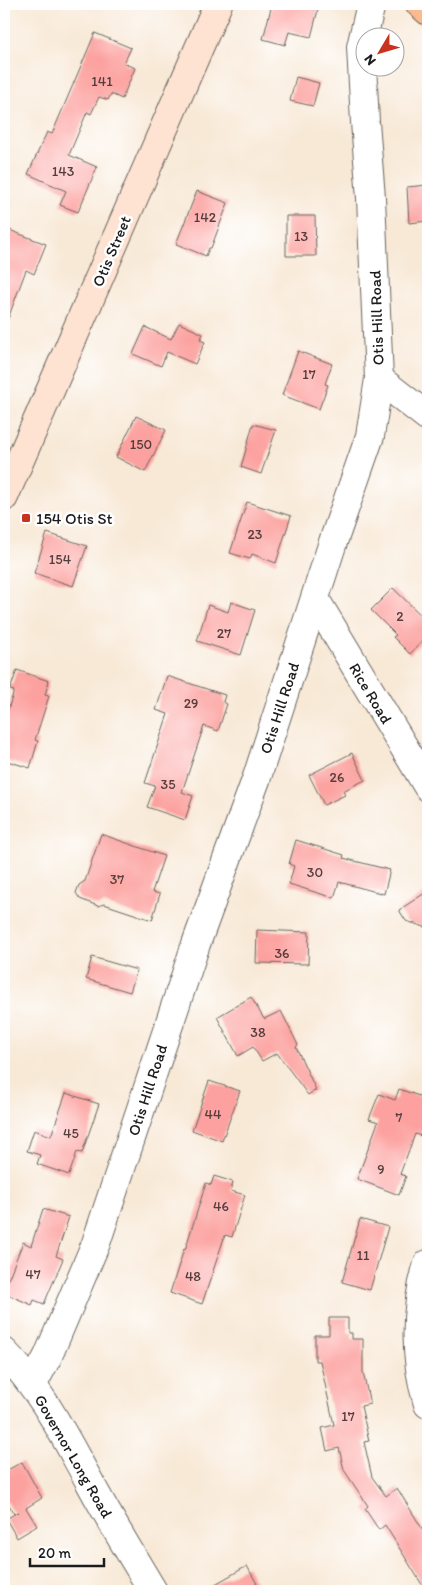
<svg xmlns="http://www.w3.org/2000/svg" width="432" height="1595" font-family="Itim,sans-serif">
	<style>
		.building { fill: #fca19f }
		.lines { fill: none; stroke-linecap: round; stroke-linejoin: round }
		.street-casing { stroke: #69645d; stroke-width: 30 }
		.secondary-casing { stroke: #69645d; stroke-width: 30 }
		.primary-casing { stroke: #69645d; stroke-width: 30 }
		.street { stroke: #fff; stroke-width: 28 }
		.secondary { stroke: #fee3d2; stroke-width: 28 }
		.primary { stroke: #fcba8e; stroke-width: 28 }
		.poi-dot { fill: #c8321e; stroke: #fff; stroke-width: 2 }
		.labels { text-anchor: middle; stroke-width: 5; stroke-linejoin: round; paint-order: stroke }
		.number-label { font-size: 14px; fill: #543d3d }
		.street-label { font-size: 16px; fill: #1c1c1c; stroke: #fff }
		.poi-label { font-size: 16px; fill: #1c1c1c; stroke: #fff; text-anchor: start }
	</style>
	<rect width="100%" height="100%" fill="#fff"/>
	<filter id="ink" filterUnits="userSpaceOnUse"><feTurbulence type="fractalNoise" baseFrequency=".02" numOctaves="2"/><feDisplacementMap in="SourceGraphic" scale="10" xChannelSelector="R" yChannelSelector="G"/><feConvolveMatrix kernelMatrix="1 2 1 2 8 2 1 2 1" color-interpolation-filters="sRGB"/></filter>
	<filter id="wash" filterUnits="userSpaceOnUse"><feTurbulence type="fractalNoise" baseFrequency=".0096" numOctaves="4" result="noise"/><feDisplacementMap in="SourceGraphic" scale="20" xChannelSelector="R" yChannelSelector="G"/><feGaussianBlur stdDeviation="1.12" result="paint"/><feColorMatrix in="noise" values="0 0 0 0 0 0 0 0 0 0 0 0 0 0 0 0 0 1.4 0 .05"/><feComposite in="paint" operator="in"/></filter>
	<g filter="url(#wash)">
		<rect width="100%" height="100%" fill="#f8e9d7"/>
		<g id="blocks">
			<g class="building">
				<path d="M272 4H298L318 10 311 37 289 32 285 45 263 39Z"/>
				<path d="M95 33 131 48 124 63 135 68 122 99 111 94 108 100 99 97 91 114 87 112 69 155 97 167 78 212 60 205 66 191 28 174 47 132 52 134Z"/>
				<path d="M296 77 319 83 313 106 290 101Z"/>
				<path d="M428 185V221L409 223 407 187Z"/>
				<path d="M197 191 228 203 211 248H209L206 256 176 244Z"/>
				<path d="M286 216H315L316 256H286Z"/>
				<path d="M4 228 46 244 34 274 26 270 6 324H4Z"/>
				<path d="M179 323 203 334 200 340 205 342 195 364 167 352 161 366 133 354 145 327 171 339Z"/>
				<path d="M298 351 332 364 325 384 328 385 319 409 282 395Z"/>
				<path d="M136 416 166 430 145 472 116 457Z"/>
				<path d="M253 424 276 430 261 474 241 467Z"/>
				<path d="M247 502 291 516 276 563 252 554 250 559 230 553Z"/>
				<path d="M47 533 87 546 73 586 34 573Z"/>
				<path d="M393 588 428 622V635L410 654 393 637 396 635 371 610Z"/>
				<path d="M231 602 255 610 241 655 197 641 208 605 228 612Z"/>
				<path d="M17 670 49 681 45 695 49 696 35 740 38 741 30 768 4 760V722L14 691 10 690Z"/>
				<path d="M167 676 225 695 223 702 227 704 218 731 204 726 182 792 193 796 185 820 147 807 155 786 145 783 168 714 156 710Z"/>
				<path d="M352 753 365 780 343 791 345 795 324 805 309 775Z"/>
				<path d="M101 834 164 856 152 892 160 894 152 920 104 904 98 906 80 899 76 893 79 885 85 881Z"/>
				<path d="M296 840 344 855 343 858 390 870 384 894 339 882 334 898 289 884 294 866 289 864Z"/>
				<path d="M428 891V928L406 921 399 910Z"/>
				<path d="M257 930 309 932 308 964 256 963Z"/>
				<path d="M92 957 137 970 130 992 86 979Z"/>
				<path d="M251 997 264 1019 281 1011 298 1045 296 1047 316 1090 308 1095 277 1053 262 1061 253 1047 238 1056 217 1017Z"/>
				<path d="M209 1081 240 1091 222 1141 192 1130Z"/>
				<path d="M399 1089 428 1099V1115L421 1136 415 1134 400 1174 406 1176 399 1195 357 1179 378 1122 369 1119 379 1094 395 1100Z"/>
				<path d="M66 1093 99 1104 82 1153 77 1152 69 1175 37 1164 40 1155 27 1151 34 1130 51 1136Z"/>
				<path d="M214 1176 233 1182 231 1191 245 1195 232 1237 225 1235 202 1304 170 1293 184 1249 185 1250 206 1183 211 1185Z"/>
				<path d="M43 1209 69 1217 56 1256 63 1259 44 1304 34 1300 32 1305 4 1293V1290L23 1242 31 1246Z"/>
				<path d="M360 1219 388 1227 370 1290 342 1282Z"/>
				<path d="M329 1318H348V1333H352V1339H363V1372L370 1404 361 1406 369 1441 364 1442 372 1477 386 1496 397 1488 428 1538V1591H426L385 1525 379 1530 365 1509 368 1506 344 1470 339 1448 327 1451 322 1428 334 1425 320 1361H315V1335H329Z"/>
				<path d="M22 1462 42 1498 26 1508 37 1526 17 1538 6 1519 18 1512 14 1514 4 1496V1472Z"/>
				<path d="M247 1566 261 1591H203Z"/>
			</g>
		</g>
	</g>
	<g filter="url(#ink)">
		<use href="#blocks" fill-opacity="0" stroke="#69645d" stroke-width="1"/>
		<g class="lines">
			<defs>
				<g id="street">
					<path d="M379 379 428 417"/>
					<path d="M315 599 428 787"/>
					<path d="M428 1264C414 1309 414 1359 428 1404"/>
					<path d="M4 1352C41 1389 63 1434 88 1479 108 1517 131 1554 153 1591"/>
					<path d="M33 1384 48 1356 96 1243 196 944 257 777 333 542 370 436 379 379 371 198 365 122 361 47 371 4"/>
				</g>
				<path id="secondary" d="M4 497 218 4"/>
				<path id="primary" d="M420 4 428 11"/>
			</defs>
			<use href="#street" class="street-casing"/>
			<use href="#secondary" class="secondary-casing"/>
			<use href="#primary" class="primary-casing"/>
			<use href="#street" class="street"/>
			<use href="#secondary" class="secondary"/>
			<use href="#primary" class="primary"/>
		</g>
	</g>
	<rect class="poi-dot" x="21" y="513" width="10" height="10" rx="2.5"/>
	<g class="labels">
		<g class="number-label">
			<text x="102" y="86">141</text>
			<text x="63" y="176">143</text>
			<text x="205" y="222">142</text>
			<text x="301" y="241">13</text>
			<text x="309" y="379">17</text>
			<text x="141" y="449">150</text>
			<text x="255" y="539">23</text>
			<text x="60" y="564">154</text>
			<text x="400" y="621">2</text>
			<text x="224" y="638">27</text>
			<text x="191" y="708">29</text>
			<text x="337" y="782">26</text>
			<text x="168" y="789">35</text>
			<text x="315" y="877">30</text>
			<text x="117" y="884">37</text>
			<text x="282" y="958">36</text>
			<text x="258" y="1037">38</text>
			<text x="213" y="1119">44</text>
			<text x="399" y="1122">7</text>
			<text x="71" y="1138">45</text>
			<text x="381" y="1174">9</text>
			<text x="221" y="1211">46</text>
			<text x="363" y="1260">11</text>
			<text x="33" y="1279">47</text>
			<text x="193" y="1281">48</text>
			<text x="348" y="1421">17</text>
		</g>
		<g class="street-label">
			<text transform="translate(111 251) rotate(-67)" y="6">Otis Street</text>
			<text transform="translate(376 318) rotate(-92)" y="6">Otis Hill Road</text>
			<text transform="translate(371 693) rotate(59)" y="6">Rice Road</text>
			<text transform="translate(279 708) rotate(-72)" y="6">Otis Hill Road</text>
			<text transform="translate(147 1090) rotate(-72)" y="6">Otis Hill Road</text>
			<text transform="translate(74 1456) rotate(60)" y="6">Governor Long Road</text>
		</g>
		<g class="poi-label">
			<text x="36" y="524">154 Otis St</text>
		</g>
	</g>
	<rect width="432" height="1595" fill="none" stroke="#fff" stroke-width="20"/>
	<g transform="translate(380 52) rotate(232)"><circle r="24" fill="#ffffff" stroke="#a4a4a4"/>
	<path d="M0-4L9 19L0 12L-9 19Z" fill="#c8321e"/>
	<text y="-8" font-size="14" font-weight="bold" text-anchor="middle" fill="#1c1c1c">N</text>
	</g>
	<path d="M30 1558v8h74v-8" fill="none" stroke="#1c1c1c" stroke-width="2.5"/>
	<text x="38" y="1558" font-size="15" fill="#1c1c1c" stroke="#ffffff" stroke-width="4" paint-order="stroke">20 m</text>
</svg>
